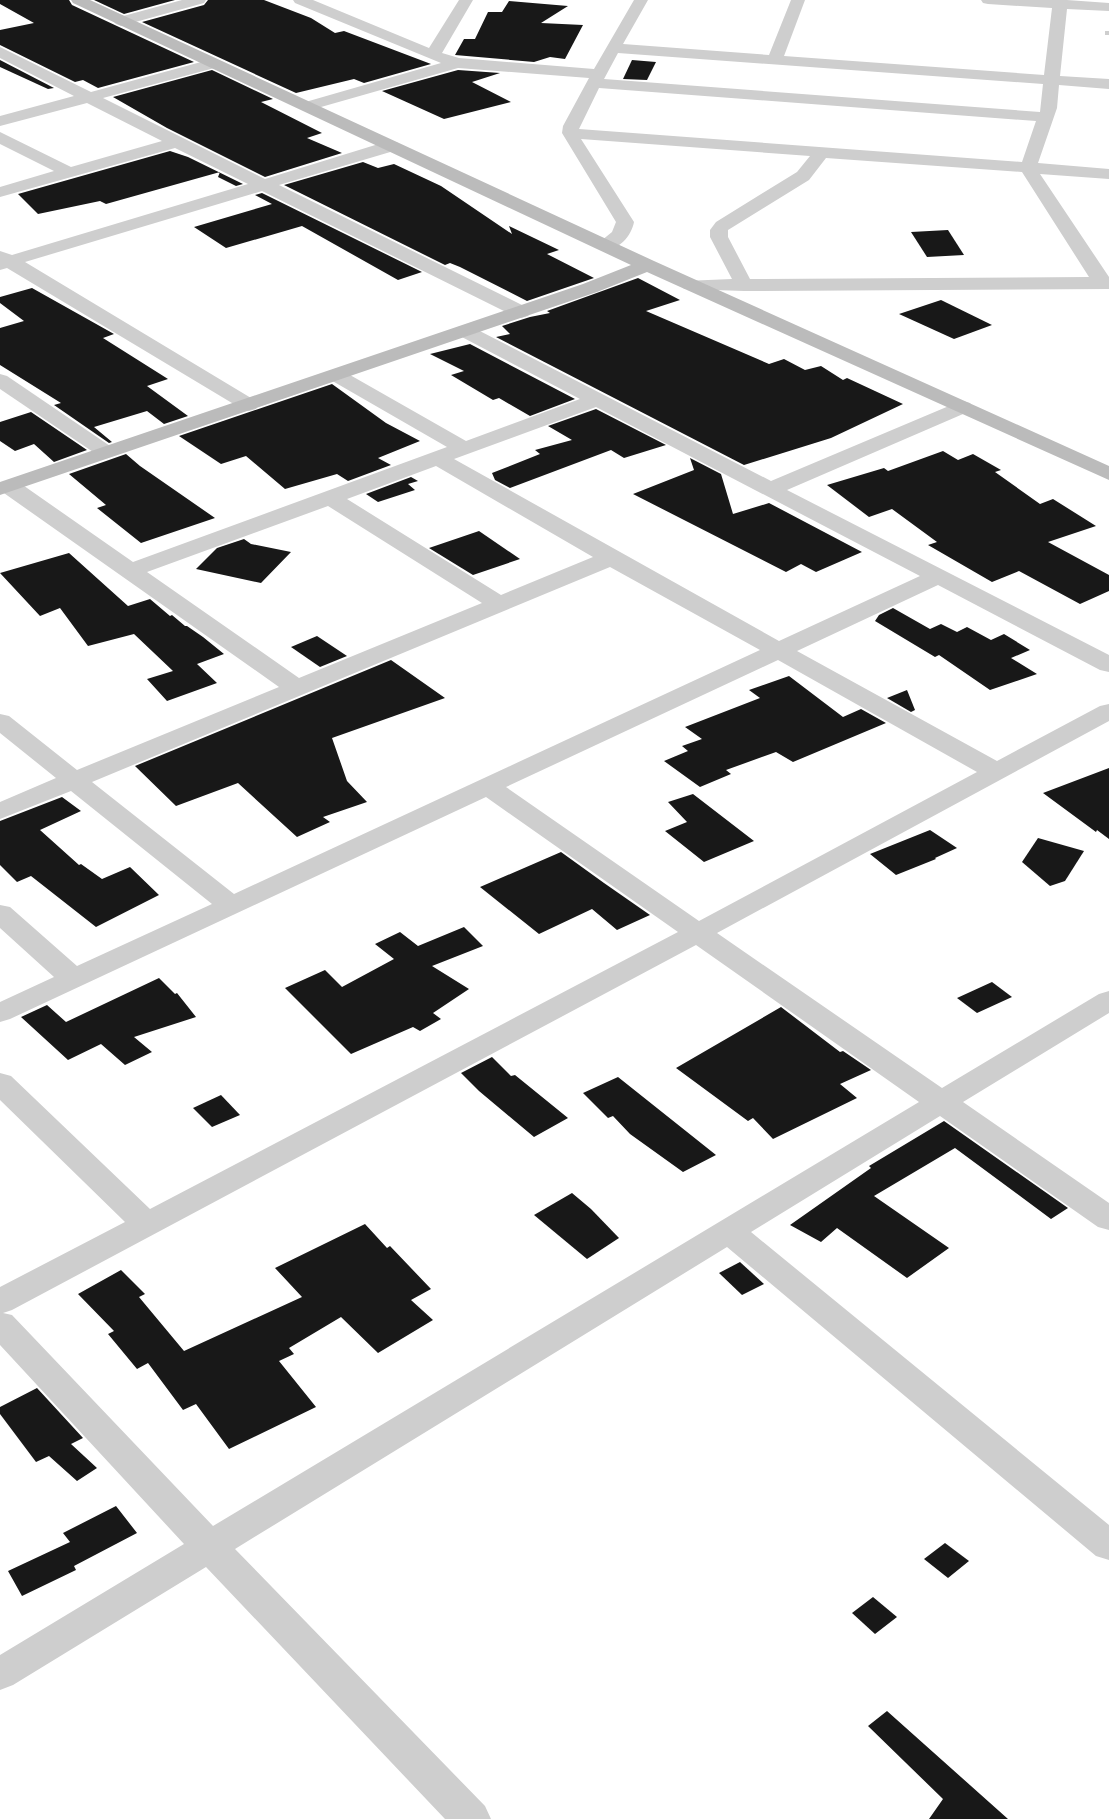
<svg xmlns="http://www.w3.org/2000/svg" width="1109" height="1819" font-family="'Nunito Sans',sans-serif">
	<style>
		.building { fill: #181818 }
		.lines { fill: none; stroke-linecap: round; stroke-linejoin: round }
		.lane { fill: #cecece; fill-rule: evenodd }
		.street { fill: #cecece; fill-rule: evenodd }
		.secondary { fill: #bbb; fill-rule: evenodd }
	</style>
	<rect width="100%" height="100%" fill="#fff"/>
	<g class="building">
		<path d="M0 0H69L72 5 194 62 98 88 83 80 75 82 0 45V30L34 23 0 4Z"/>
		<path d="M94 0H175L124 14Z"/>
		<path d="M208 0H264L311 18 335 33 344 31 431 64 364 83 354 79 296 93 142 22 204 5Z"/>
		<path d="M509 1 568 6 541 23 583 25 565 59 550 57 534 62 455 55 464 39H475L488 12H502Z"/>
		<path d="M0 60 54 88 48 89 0 67Z"/>
		<path d="M632 60 656 62 647 80 623 79Z"/>
		<path d="M212 70 273 99 261 102 322 133 307 138 342 153 265 177 167 128 113 97Z"/>
		<path d="M458 70 500 73 472 82 511 102 444 119 382 91Z"/>
		<path d="M170 151 188 157 243 184 236 186 218 177 220 172 106 204 100 201 38 214 18 194Z"/>
		<path d="M363 162 378 168 394 164 441 186 512 234 509 226 559 250 547 254 594 278 527 301 460 267 450 263 445 265 284 185Z"/>
		<path d="M262 193 422 272 398 280 302 226 226 248 194 227 272 204 255 195Z"/>
		<path d="M948 230 964 255 927 257 911 232Z"/>
		<path d="M638 278 680 300 646 311 769 364 784 359 805 370 821 366 843 380 847 378 903 404 831 438 744 465 496 337 510 334 502 326 530 317 550 313 547 311Z"/>
		<path d="M32 288 114 334 103 338 168 379 147 386 188 416 164 424 147 411 94 427 112 442 109 443 54 405 61 403 0 365V328L24 321 0 303V297Z"/>
		<path d="M941 300 992 325 954 339 899 314Z"/>
		<path d="M470 344 575 399 530 416 499 398 493 400 451 375 464 371 430 354Z"/>
		<path d="M332 384 386 423 420 441 378 458 391 465 348 481 337 474 285 489 246 456 221 464 179 436Z"/>
		<path d="M596 409 666 445 624 458 611 450 510 488 495 480 492 473 540 454 535 450 572 440 548 426Z"/>
		<path d="M31 412 87 450 54 462 34 444 15 451 0 441V422Z"/>
		<path d="M943 451 958 460 973 454 1001 470 995 472 1040 504 1053 499 1096 526 1048 542 1109 575V591L1080 604 1019 571 992 582 928 545 937 542 892 509 869 517 827 485 884 468 888 471Z"/>
		<path d="M126 454 140 466 215 518 141 543 97 508 106 505 69 474Z"/>
		<path d="M690 458 721 474 733 514 769 503 862 552 816 572 801 564 786 572 633 494 694 470Z"/>
		<path d="M411 477 418 481 408 484 415 490 378 502 366 494Z"/>
		<path d="M479 531 520 559 473 575 429 548Z"/>
		<path d="M244 539 251 544 291 552 261 583 196 569 217 548Z"/>
		<path d="M69 553 128 606 150 599 170 616 172 615 185 626H187L203 637 224 654 197 664 217 683 167 701 147 679 173 671 134 634 88 646 60 608 40 616 0 573Z"/>
		<path d="M893 608 930 629 941 624 957 632 967 627 991 640 1004 634 1030 650 1011 658 1037 674 990 690 939 655 935 657 875 621 879 615Z"/>
		<path d="M317 636 347 656 320 667 291 647Z"/>
		<path d="M391 660 445 698 332 738 347 781 367 802 323 817 330 822 297 837 238 783 176 806 135 766Z"/>
		<path d="M789 676 843 717 861 709 886 723 793 762 776 752 726 770 731 774 700 787 664 761 688 751 682 746 702 739 685 727 760 698 749 690Z"/>
		<path d="M907 690 915 710 911 712 887 698Z"/>
		<path d="M1109 768V839L1097 830 1096 832 1043 793Z"/>
		<path d="M693 794 754 841 704 862 665 831 687 822 668 802Z"/>
		<path d="M62 797 81 811 40 830 79 865 81 864 102 879 130 867 159 895 96 927 31 876 17 882 0 865V821Z"/>
		<path d="M930 830 957 848 935 858 936 859 896 875 870 854Z"/>
		<path d="M1038 838 1084 851 1065 881 1050 886 1022 862Z"/>
		<path d="M561 852 604 883 650 915 617 930 592 909 539 934 480 887Z"/>
		<path d="M464 927 483 946 432 966 469 989 433 1013 441 1019 420 1031 413 1027 351 1054 285 988 325 970 342 987 394 959 375 944 400 932 418 946Z"/>
		<path d="M159 978 175 994 177 993 196 1017 134 1037 152 1052 125 1065 101 1044 68 1060 21 1017 47 1005 66 1022Z"/>
		<path d="M992 982 1012 997 977 1013 957 998Z"/>
		<path d="M781 1007 840 1052 843 1051 871 1070 840 1084 857 1098 773 1139 753 1118 748 1121 676 1068Z"/>
		<path d="M492 1057 511 1076 515 1075 568 1118 534 1137 479 1091 461 1073Z"/>
		<path d="M618 1077 716 1155 683 1172 630 1134 613 1116 608 1118 583 1093Z"/>
		<path d="M221 1095 240 1115 212 1127 193 1108Z"/>
		<path d="M944 1121 1068 1208 1051 1219 955 1148 874 1196 949 1248 907 1278 837 1228 821 1242 790 1225 871 1168 869 1166Z"/>
		<path d="M572 1193 591 1209 619 1238 587 1259 534 1215Z"/>
		<path d="M365 1224 387 1248 390 1246 431 1289 411 1300 433 1320 378 1353 341 1317 289 1348 294 1354 279 1361 316 1407 229 1449 196 1404 183 1410 148 1363 137 1369 108 1334 114 1331 78 1294 121 1270 145 1294 139 1297 184 1351 302 1297 275 1268Z"/>
		<path d="M740 1262 764 1284 742 1295 719 1273Z"/>
		<path d="M37 1388 83 1438 71 1444 97 1468 77 1481 49 1456 36 1462 0 1414V1407Z"/>
		<path d="M116 1506 137 1533 74 1566 76 1570 22 1596 8 1571 70 1542 63 1533Z"/>
		<path d="M945 1543 969 1561 948 1578 924 1559Z"/>
		<path d="M873 1597 897 1617 875 1634 852 1613Z"/>
		<path d="M887 1711 1008 1819H929L943 1799 868 1726Z"/>
	</g>
	<g class="lines">
		<rect class="lane" x="1105" y="31" width="4" height="4"/>
		<g class="street">
			<path d="M182 0H206L204 3 121 26 116 24 113 21 116 18Z"/>
			<path d="M293 0H313L429 48 459 0H473L442 53 459 58 594 69 634 0H648L623 44 769 55 791 0H805L784 56 1044 75 1052 8 988 4 983 3 981 0H1067L1109 3V11L1067 9 1060 76 1109 79V89L1059 85 1057 108 1038 163 1109 169V179L1040 174 1109 277V289L744 291 684 289 682 285 684 281 732 279 710 237V230L716 222 797 172 810 156 581 139 634 222C631 238 616 253 599 249L596 245 612 232 616 222 562 133 563 126 589 78 458 68 314 109H302L300 106 302 103 441 63 295 3ZM618 53 1043 84 1040 112 604 79ZM599 88 1036 121 1022 162 579 129ZM826 158 1022 172 1089 277 750 279 728 237V230L809 180Z"/>
			<path d="M0 47 91 92 212 59 218 61 220 64 218 67 103 98 265 179 385 142H397L399 146 397 150 279 185 528 308 531 312 528 316 521 318 514 316 262 191 25 262 256 401 259 405 256 409 249 411 242 409 7 268 0 270V251L12 255 248 184 175 148 0 197V187L54 171 0 144V132L71 167 162 141 87 103 0 126V116L74 96 0 58Z"/>
			<path d="M465 325 472 327 771 481 956 403 963 401 970 403 973 407 970 411 787 490 1109 655V672L1100 670 938 585 797 651 997 761 1100 706 1109 704V721L717 933 942 1088 1099 994 1109 991V1013L963 1102 1109 1203V1230L1098 1227 940 1116 751 1232 1109 1525V1560L1096 1556 727 1247 235 1549 485 1806 491 1819H445L206 1567 13 1685 0 1690V1655L184 1544 0 1345V1287L125 1222 0 1100V1073L11 1076 150 1209 678 932 486 797 10 1019 0 1022V1002L54 977 0 928V905L10 907 77 966 212 904 71 791 0 819V802L56 778 0 733V714L9 716 77 770 279 687 1 491 0 483 9 480 17 481 133 562 447 447 329 379 326 375 329 371 336 369 343 371 466 441 580 399 458 335 455 331 458 327ZM596 407 920 576 779 641 454 459ZM436 466 593 557 501 595 347 499ZM328 506 482 603 299 678 147 572ZM610 567 760 650 234 894 92 782ZM778 660 977 772 699 921 506 787ZM696 945 919 1102 213 1526 12 1315 3 1313 12 1310Z"/>
			<path d="M0 374 7 376 113 448 117 452 113 456 106 458 99 456 0 389Z"/>
		</g>
		<path class="secondary" d="M71 0H90L654 261 1109 466V480L647 272 597 292 0 495V482L583 284 631 265 73 3Z"/>
	</g>
</svg>
